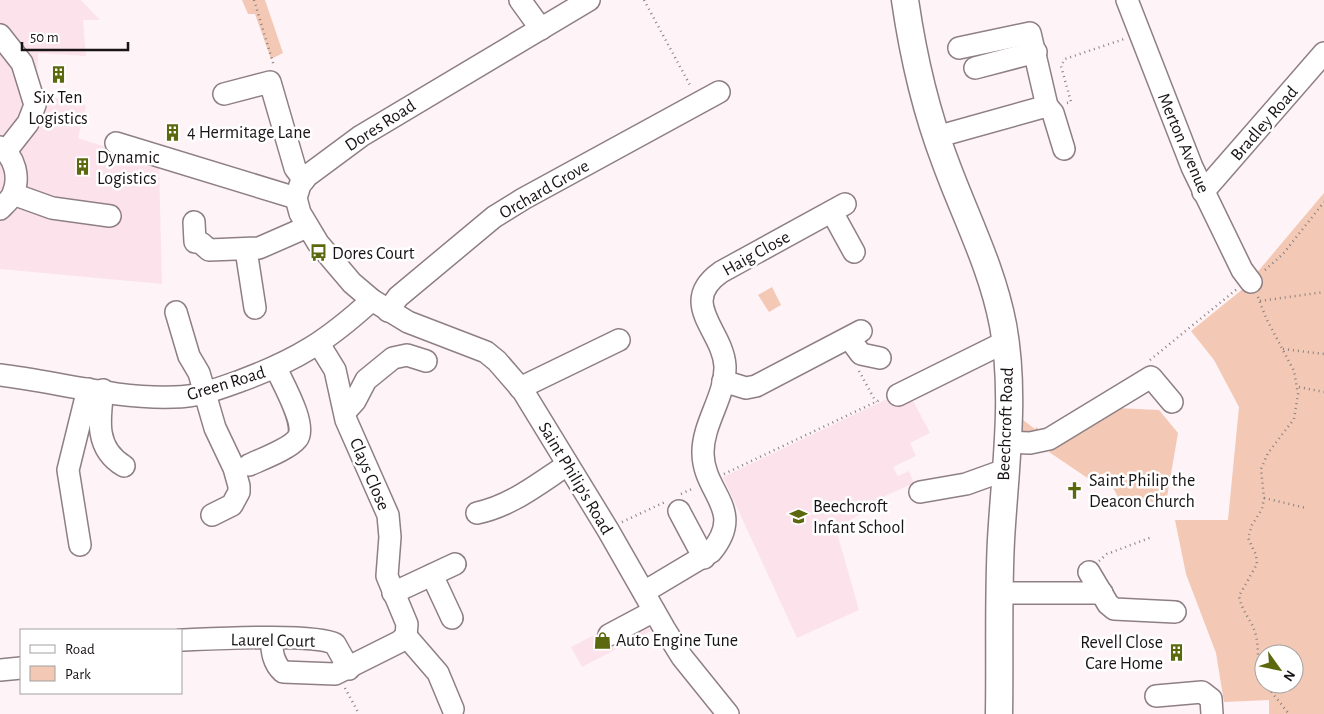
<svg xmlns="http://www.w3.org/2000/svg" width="1324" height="714" font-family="'Alegreya Sans',sans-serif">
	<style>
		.built { fill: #fce3eb }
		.green { fill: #f3c8b4; fill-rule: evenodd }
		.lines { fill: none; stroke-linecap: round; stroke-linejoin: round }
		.minor-casing { stroke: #8e7f84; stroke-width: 24 }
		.major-casing { stroke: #8e7f84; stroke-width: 29 }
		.path { stroke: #888082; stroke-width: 2.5; stroke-dasharray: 1 4; stroke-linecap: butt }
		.minor { stroke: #fff; stroke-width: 21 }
		.major { stroke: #fff; stroke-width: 26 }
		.labels { text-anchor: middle; stroke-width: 5; stroke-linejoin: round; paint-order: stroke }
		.poi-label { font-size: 18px; fill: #181315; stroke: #fff; text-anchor: start }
		.street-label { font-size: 18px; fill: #181315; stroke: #fff }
	</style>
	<rect width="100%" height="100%" fill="#fef3f6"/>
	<g class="built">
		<path d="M0 0H81L100 20H83L86 56 38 53 37 91 40 97 80 100 86 107 78 138 159 164 162 284 0 269Z"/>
		<path d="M909 393 930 433 910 443 916 456 893 467 898 476 909 471 914 483 887 495 877 501 878 503 836 529 859 610 797 638 723 477 889 398Z"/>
		<path d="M640 611 651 631 582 667 571 647Z"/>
	</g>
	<g class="green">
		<path d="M242 0H265L283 53 271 59 255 14H248Z"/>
		<path d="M1324 193V714H1269V700L1224 702 1216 653 1186 574 1175 520H1228L1239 407 1214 360 1191 331 1244 288ZM1264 654H1294V684H1264Z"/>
		<path d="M772 287 781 305 769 312 758 295Z"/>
		<path d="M1116 408 1159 410 1178 433 1166 503 1119 499 1105 473 1089 479 1049 452Z"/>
		<path d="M1019 417 1035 429 1037 427 1042 437H1030L1021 431Z"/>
	</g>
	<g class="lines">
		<defs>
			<g id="minor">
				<path d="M520 0 541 29"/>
				<path d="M589 0 361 136 307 176 300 185 296 198 300 213 318 243 352 283 372 300 408 322 486 352 497 361 523 391 608 530 664 628 682 657 728 714"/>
				<path d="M1127 0 1192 167 1242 270 1251 282"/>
				<path d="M0 35 22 63 35 105 28 123 6 151"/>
				<path d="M975 68 1036 52"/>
				<path d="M224 94 270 82 295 168 304 180"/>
				<path d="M1047 106 1053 113 1064 149"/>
				<path d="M936 137 1047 106 1030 33 959 48"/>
				<path d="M116 143 296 198"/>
				<path d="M0 147C15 157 20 177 13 194 11 199 5 204 0 209"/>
				<path d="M1203 192 1324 53"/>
				<path d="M13 194 52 208 110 216"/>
				<path d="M832 212 854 252"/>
				<path d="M194 222 195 242 201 243 209 250 259 248 307 227"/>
				<path d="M246 250 255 308"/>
				<path d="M388 311 398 297 494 217 523 199 719 92"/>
				<path d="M176 312 189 356 199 373 215 428 234 468 239 486V492L232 505 212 515"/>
				<path d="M849 338 861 354 880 358"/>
				<path d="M319 344 335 370 346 420 388 515 390 537 387 576 407 624 406 636"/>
				<path d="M0 375C57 382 116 399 174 397 197 397 218 389 240 381 297 360 327 341 372 300"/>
				<path d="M723 381 746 388 756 386 861 331"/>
				<path d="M520 388 619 340"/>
				<path d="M103 390C99 420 95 449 124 466"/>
				<path d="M898 395 1005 342"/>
				<path d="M345 412 355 401 366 380 393 358 407 355 426 361"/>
				<path d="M1007 442 1030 443 1049 439 1151 377 1172 402"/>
				<path d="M249 465C262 459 289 449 297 439 308 426 282 382 276 368"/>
				<path d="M920 492 966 484 1005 470"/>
				<path d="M679 511 704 558"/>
				<path d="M477 513C511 506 538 484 567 465"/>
				<path d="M80 545 68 470 88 389"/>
				<path d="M1089 572 1108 604 1114 609 1175 612"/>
				<path d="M432 575 452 618"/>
				<path d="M644 592 711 552C746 510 704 494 703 454 702 424 726 396 725 366 723 330 677 303 721 272L845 204"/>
				<path d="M393 593 455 564"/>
				<path d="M999 593H1102"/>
				<path d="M609 635 654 611"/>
				<path d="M406 636 438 673 453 709"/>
				<path d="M271 638C272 652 273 663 283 672L335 674 399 642 406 636"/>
				<path d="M181 640C209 639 316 633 335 644L349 669"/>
				<path d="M0 670 21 668"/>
				<path d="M1156 696 1202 692 1211 699 1212 714"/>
			</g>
			<path id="major" d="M905 0C913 55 925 109 945 161 965 216 992 267 1003 325 1016 395 1005 469 1001 540 998 598 1000 656 999 714"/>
		</defs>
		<use href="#minor" class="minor-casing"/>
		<use href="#major" class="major-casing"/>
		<g class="path">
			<path d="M254 0 274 66"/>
			<path d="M644 0 691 87"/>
			<path d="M1067 103 1071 102 1061 66 1065 59 1124 39"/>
			<path d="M1265 270 1283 254 1324 202"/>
			<path d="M1258 297 1266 318 1294 371 1298 394 1294 419 1268 453 1261 469 1264 498 1262 509 1252 525 1248 538 1256 555 1257 564 1239 596C1242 613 1253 621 1256 636 1260 652 1255 667 1264 682"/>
			<path d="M1260 301 1324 292"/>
			<path d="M1283 349 1324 354"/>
			<path d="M1150 360 1237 289"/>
			<path d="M859 371 876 402"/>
			<path d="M1299 387 1324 392"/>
			<path d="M724 474 882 399"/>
			<path d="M681 494 694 488"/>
			<path d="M1264 498 1306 508"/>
			<path d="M622 522 665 502"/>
			<path d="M1099 561 1107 554 1152 537"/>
			<path d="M1265 684 1289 714"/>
			<path d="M345 688 359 714"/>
		</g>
		<use href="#minor" class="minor"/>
		<use href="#major" class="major"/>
	</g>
	<defs>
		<symbol id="building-bare" viewBox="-9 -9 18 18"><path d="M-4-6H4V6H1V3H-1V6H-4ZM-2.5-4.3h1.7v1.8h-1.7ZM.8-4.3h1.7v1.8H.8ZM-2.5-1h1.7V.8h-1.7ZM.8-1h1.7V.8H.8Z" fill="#5c680d" stroke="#fff" stroke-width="2.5" paint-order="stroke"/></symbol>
		<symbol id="bus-bare" viewBox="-9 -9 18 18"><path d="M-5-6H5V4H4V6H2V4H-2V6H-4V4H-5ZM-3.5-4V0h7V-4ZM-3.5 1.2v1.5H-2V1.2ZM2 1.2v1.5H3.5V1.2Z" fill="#5c680d" stroke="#fff" stroke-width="2.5" paint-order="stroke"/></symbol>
		<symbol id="church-bare" viewBox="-9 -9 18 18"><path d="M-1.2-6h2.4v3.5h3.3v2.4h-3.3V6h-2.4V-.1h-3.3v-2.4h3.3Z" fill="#5c680d" stroke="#fff" stroke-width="2.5" paint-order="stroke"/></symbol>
		<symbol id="school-bare" viewBox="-9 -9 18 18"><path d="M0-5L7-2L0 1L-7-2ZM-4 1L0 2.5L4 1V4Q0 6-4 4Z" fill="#5c680d" stroke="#fff" stroke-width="2.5" paint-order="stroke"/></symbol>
		<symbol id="shop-bare" viewBox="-9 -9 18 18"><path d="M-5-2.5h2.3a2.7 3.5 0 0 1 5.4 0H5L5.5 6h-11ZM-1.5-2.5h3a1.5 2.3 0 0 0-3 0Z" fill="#5c680d" stroke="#fff" stroke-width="2.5" paint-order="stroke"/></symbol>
	</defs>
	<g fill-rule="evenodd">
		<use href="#building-bare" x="46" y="62" width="25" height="25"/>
		<use href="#building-bare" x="160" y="120" width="25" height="25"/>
		<use href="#building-bare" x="70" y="154" width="25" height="25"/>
		<use href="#bus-bare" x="306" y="240" width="25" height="25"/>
		<use href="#church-bare" x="1062" y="478" width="25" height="25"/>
		<use href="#school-bare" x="786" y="504" width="25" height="25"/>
		<use href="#shop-bare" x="590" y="628" width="25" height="25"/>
		<use href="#building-bare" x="1164" y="640" width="25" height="25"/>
	</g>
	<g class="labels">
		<g class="poi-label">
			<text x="58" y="103" text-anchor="middle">Six Ten<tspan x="58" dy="21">Logistics</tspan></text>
			<text x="187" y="138">4 Hermitage Lane</text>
			<text x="97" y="163">Dynamic<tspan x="97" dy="21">Logistics</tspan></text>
			<text x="332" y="259">Dores Court</text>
			<text x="1089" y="486">Saint Philip the<tspan x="1089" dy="21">Deacon Church</tspan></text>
			<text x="813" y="512">Beechcroft<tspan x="813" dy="21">Infant School</tspan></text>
			<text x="616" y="646">Auto Engine Tune</text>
			<text x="1163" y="648" text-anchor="end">Revell Close<tspan x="1163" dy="21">Care Home</tspan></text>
		</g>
		<g class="street-label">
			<text transform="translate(1264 123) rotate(-49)" y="6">Bradley Road</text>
			<text transform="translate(380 125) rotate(-33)" y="6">Dores Road</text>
			<text transform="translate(1184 143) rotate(67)" y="6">Merton Avenue</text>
			<text transform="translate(544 189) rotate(-30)" y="6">Orchard Grove</text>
			<text transform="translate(756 253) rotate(-29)" y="6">Haig Close</text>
			<text transform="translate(226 383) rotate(-17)" y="6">Green Road</text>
			<text transform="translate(1005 424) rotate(-88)" y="6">Beechcroft Road</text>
			<text transform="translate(370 474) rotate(67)" y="6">Clays Close</text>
			<text transform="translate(576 478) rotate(59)" y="6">Saint Philip's Road</text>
			<text transform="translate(273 640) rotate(1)" y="6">Laurel Court</text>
		</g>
	</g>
	<rect x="20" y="629" width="162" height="65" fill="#ffffff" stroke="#a3a1a1"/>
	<rect x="30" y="645" width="25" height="8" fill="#ffffff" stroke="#a3a1a1"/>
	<text x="65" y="654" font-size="15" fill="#181315">Road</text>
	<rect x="30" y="666" width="25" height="15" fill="#f3c8b4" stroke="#a3a1a1"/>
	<text x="65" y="679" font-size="15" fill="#181315">Park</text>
	<g transform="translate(1279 669) rotate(123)"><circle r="24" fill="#ffffff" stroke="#a3a1a1"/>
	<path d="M0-4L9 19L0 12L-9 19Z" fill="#5c680d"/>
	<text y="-8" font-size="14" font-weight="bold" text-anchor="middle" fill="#181315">N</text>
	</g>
	<path d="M22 42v8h106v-8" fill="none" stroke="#181315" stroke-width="2.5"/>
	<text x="30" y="42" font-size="15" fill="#181315" stroke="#ffffff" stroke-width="4" paint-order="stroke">50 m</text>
</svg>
